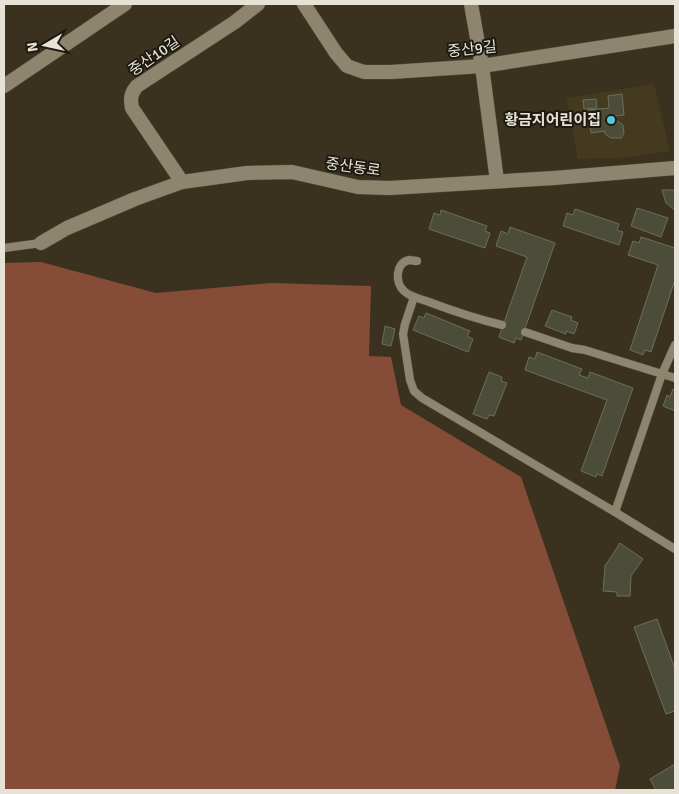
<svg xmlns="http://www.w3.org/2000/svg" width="679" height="794" font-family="Signika,'Noto Sans KR',sans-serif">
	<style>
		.built { fill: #443a20 }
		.forest { fill: #854c38 }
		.building { fill: #4b4d38; stroke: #6c6e58 }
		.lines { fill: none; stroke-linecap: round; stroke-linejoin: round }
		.service-casing { stroke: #544e3d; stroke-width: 9 }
		.minor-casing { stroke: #544e3d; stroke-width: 15 }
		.tertiary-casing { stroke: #544e3d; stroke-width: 15 }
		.service { stroke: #8e856f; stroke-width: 8 }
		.minor { stroke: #8e856f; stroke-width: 14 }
		.tertiary { stroke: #8e856f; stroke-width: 14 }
		.poi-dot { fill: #53cbdc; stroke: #1e1a12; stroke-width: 2 }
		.labels { text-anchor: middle; stroke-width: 4; stroke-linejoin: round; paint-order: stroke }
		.street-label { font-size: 15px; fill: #e6e2d6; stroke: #1e1a12 }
		.poi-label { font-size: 15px; font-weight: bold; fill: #e6e2d6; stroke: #1e1a12; text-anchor: end }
	</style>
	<rect width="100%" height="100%" fill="#3a321f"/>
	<path class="built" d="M654 84 670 151 621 158 578 159 566 98Z"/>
	<path class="forest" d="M41 262 156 293 271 283 371 286 369 356 391 357 401 405 521 477 620 766 615 790H4V263Z"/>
	<g class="building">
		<path d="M622 94 624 115 615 116 616 120 623 125 624 134 621 138H611L605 134V131L591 133 588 110 609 108 608 96Z"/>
		<path d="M596 99 597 108 584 109 583 100Z"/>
		<path d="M662 190H675V210L666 203Z"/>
		<path d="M637 208 668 218 661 237 631 226Z"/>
		<path d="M575 209 619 224 617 230 623 232 619 245 563 226 567 213 573 215Z"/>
		<path d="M441 210 487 226 485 231 490 233 485 248 429 229 434 213 440 215Z"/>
		<path d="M510 227 555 243 521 340 516 338 514 343 499 337 527 257 496 246 501 231 508 234Z"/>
		<path d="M641 237 675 248V280L651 352 645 350 643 355 630 350 658 265 628 255 633 241 639 243Z"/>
		<path d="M552 310 572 317 571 320 578 323 574 334 566 331V334L545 326Z"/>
		<path d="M426 313 470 331 467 336 473 339 468 352 413 330 419 316 424 318Z"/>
		<path d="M385 326 395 329 391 346 382 344Z"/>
		<path d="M537 352 582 369 579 375 588 378 590 372 633 388 602 476 597 474 596 477 581 471 607 400 525 370 529 357 535 359Z"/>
		<path d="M489 372 502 377 501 381 507 383 494 416 489 415 487 419 473 414Z"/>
		<path d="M673 389H675V411L663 406 667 395 670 397Z"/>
		<path d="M620 543 643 559 631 576 630 596H617V592L603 591 605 566Z"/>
		<path d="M657 619 675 669V711L666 714 634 627Z"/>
		<path d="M675 764V790H656L650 779Z"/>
	</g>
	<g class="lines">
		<defs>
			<g id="service">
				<path d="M4 248 41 243"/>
				<path d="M417 261C414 261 412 260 409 260 395 263 395 283 404 291 410 297 421 299 429 302 453 311 477 319 502 325"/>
				<path d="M414 297 405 324 403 334 410 380 414 391 422 398 615 512 675 549"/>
				<path d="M525 332 572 348 585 350 675 378"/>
				<path d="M615 512 662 374 675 345"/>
			</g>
			<g id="minor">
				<path d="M304 4 336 53 347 66 364 72H391L482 66 675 36"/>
				<path d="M471 4 482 66 497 181"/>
				<path d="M182 182 132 108C130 98 131 93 137 86L235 22 258 4"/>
			</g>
			<g id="tertiary">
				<path d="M4 86 125 4"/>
				<path d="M41 243 67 228 135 199 182 182 247 173 292 172 358 187 390 188 554 178 675 168"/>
			</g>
		</defs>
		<use href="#service" class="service-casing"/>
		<use href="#minor" class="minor-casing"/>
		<use href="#tertiary" class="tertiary-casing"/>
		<use href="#service" class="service"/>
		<use href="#minor" class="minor"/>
		<use href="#tertiary" class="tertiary"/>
	</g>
	<circle class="poi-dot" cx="611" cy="120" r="5"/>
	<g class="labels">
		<g class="street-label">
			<text transform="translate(472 49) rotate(-6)" y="5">중산9길</text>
			<text transform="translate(154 56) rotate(-34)" y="5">중산10길</text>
			<text transform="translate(353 167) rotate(8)" y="5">중산동로</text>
		</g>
		<g class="poi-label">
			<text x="601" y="125">황금지어린이집</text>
		</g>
	</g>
	<rect width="679" height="794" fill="none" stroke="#e6e2d6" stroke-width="10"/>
	<g transform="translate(45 45) rotate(261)" stroke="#1e1a12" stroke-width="4" paint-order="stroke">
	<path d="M0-4L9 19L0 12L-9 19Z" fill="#e6e2d6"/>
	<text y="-8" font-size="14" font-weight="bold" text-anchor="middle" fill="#e6e2d6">N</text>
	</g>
</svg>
